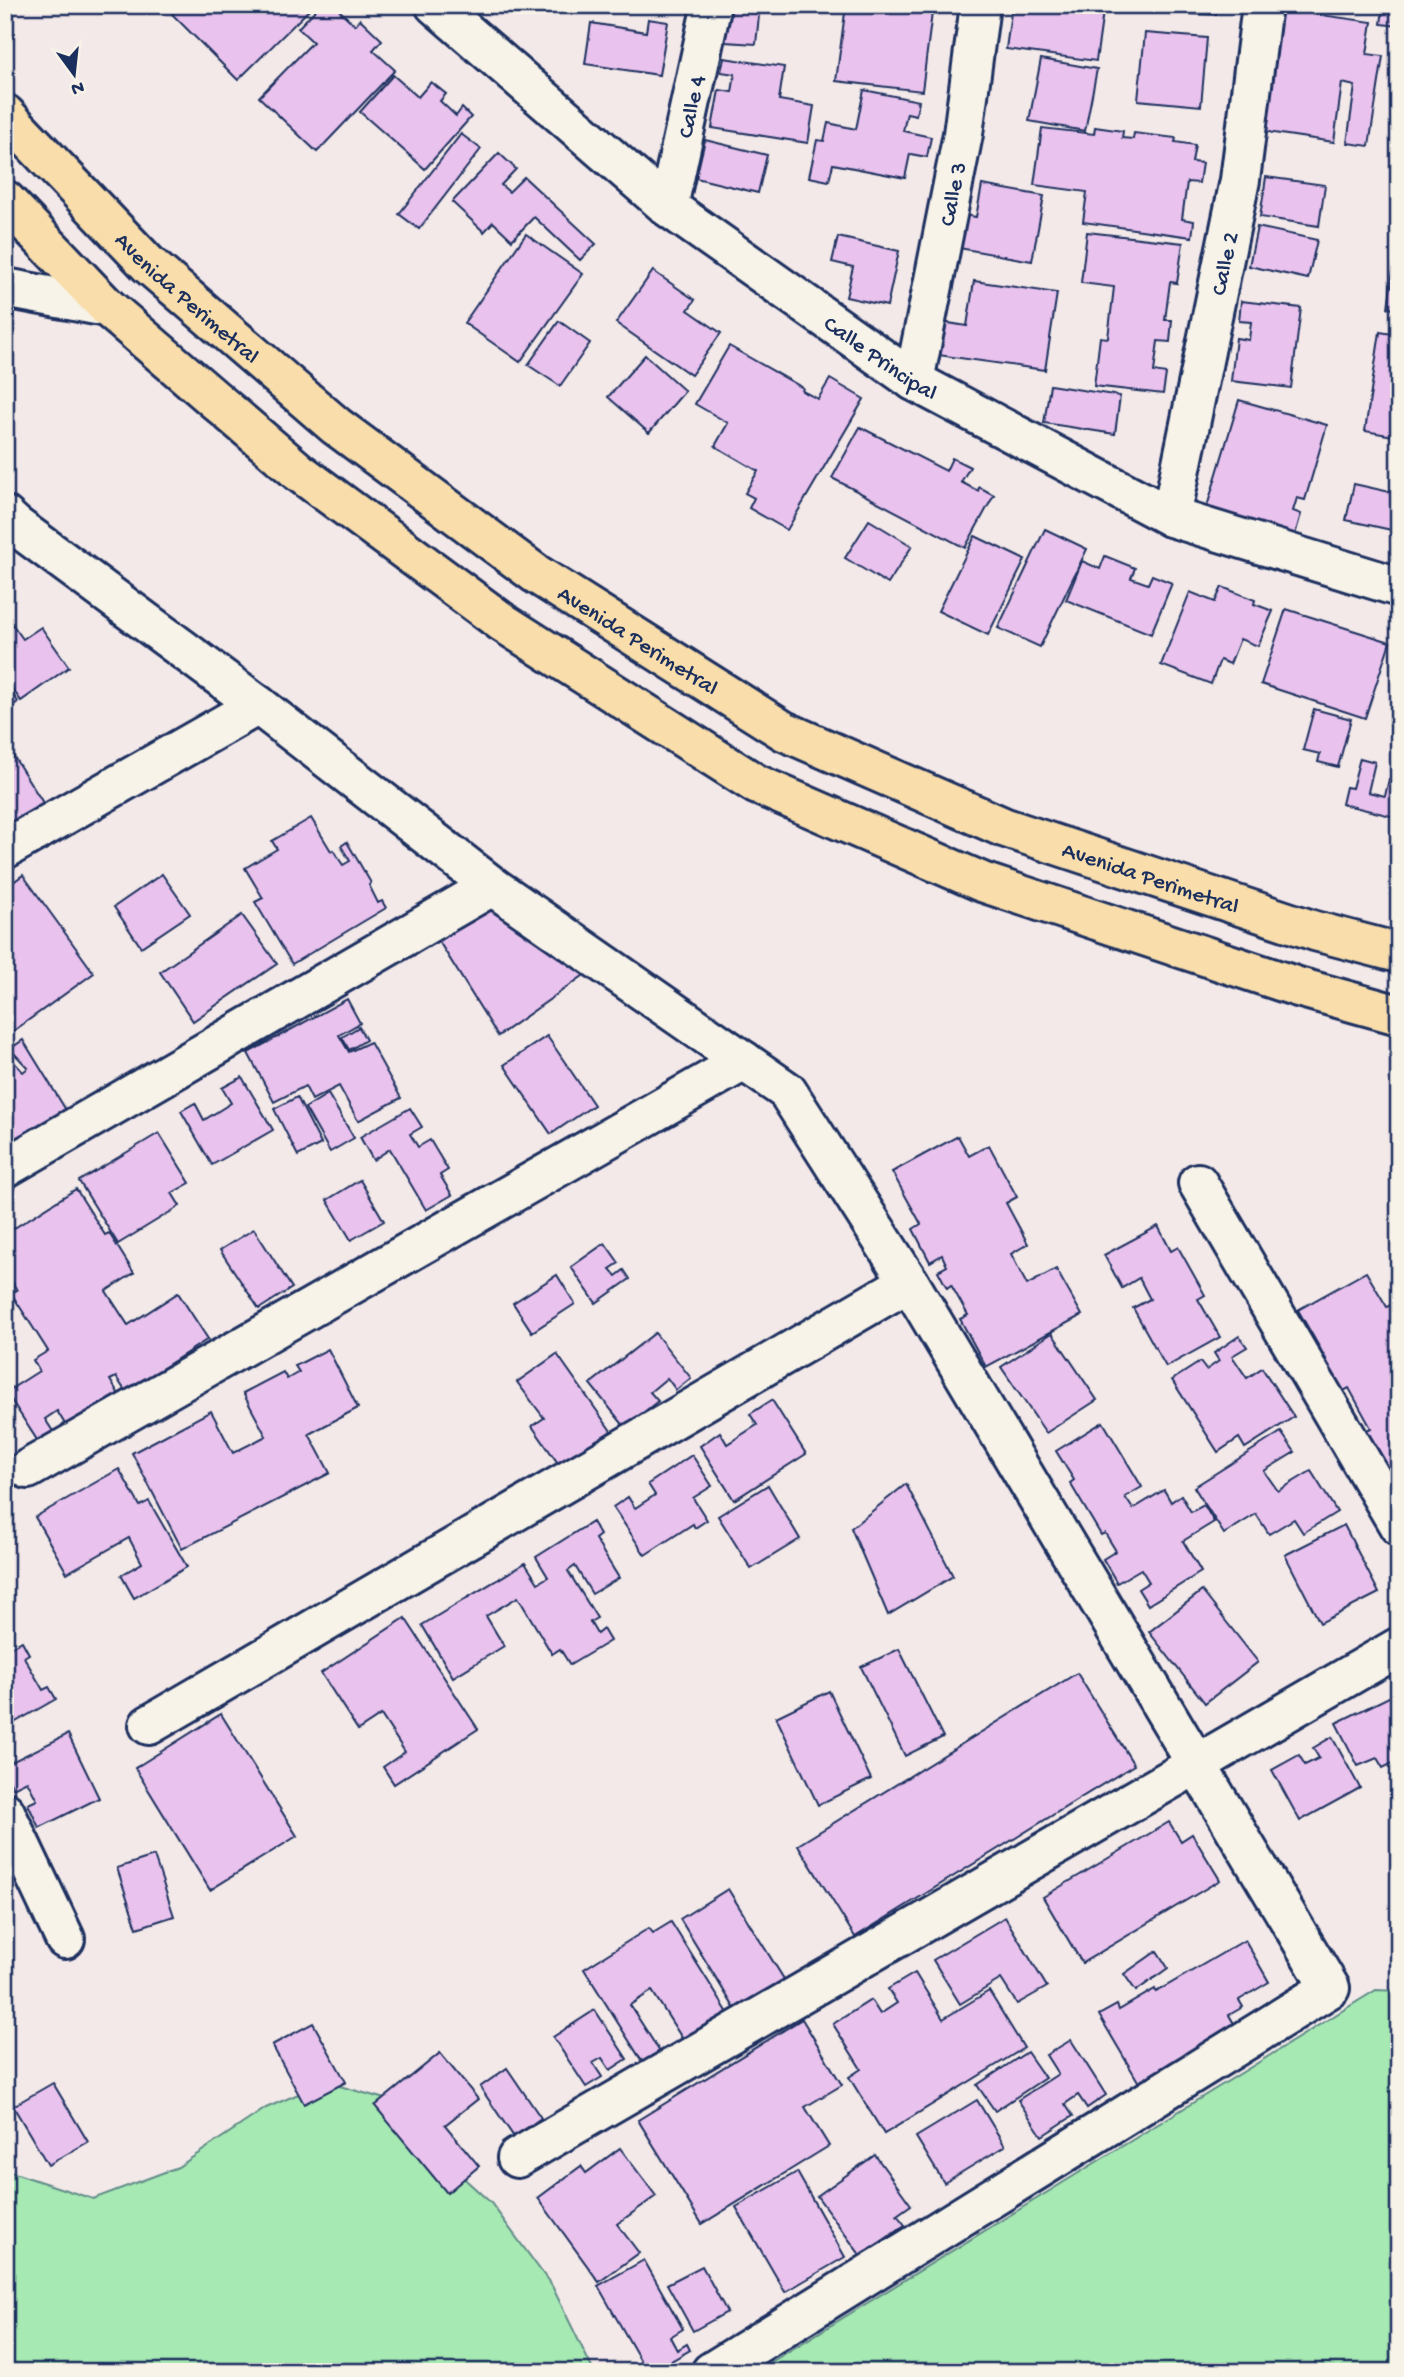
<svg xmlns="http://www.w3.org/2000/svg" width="1404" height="2377" font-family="'Gochi Hand',sans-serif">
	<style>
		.green { fill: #a7e9b3; stroke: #618c88; stroke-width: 2 }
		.building { fill: #e9c3ed; stroke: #1b2f5e; stroke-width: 2 }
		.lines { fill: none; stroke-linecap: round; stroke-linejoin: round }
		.street-casing { stroke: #1b2f5e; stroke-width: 44 }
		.primary-casing { stroke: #1b2f5e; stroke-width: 44 }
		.street { stroke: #f7f3e8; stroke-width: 38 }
		.primary { stroke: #f9deab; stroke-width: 38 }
		.labels { text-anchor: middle; stroke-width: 5; stroke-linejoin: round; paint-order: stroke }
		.street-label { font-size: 23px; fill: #1b2f5e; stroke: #f7f3e8 }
	</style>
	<rect width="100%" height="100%" fill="#f4e9e9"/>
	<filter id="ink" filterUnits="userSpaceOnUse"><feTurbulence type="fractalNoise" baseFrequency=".0143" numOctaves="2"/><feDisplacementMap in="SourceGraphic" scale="14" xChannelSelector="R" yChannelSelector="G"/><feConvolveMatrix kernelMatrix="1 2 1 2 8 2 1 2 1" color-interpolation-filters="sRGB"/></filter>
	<g filter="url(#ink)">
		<g class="green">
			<path d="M1376 1990 1399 1991V2372H755Z"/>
			<path d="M326 2082 388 2100 432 2149 491 2203 552 2286 594 2372H5V2170L93 2199 178 2167 266 2108Z"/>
		</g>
		<g class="building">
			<path d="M181 5H314L238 80 172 14Z"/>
			<path d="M320 5H344L340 11 355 25 360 19 382 40 373 50 395 70 317 152 259 97 313 42 298 28Z"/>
			<path d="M728 5H781L780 8 760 6 756 44 725 42Z"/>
			<path d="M846 5H933L922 91 836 81Z"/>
			<path d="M1012 5H1104L1096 61 1006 49Z"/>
			<path d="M1140 5H1216V15L1139 12Z"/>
			<path d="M1280 5H1322L1321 15 1372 22 1367 54 1383 56 1369 146 1347 143 1355 86 1342 83 1334 142 1261 131Z"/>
			<path d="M1383 9 1399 10V58H1394L1398 26 1381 24Z"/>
			<path d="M648 19 668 22 659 75 585 64 591 23 646 32Z"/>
			<path d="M1145 33 1207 38 1201 106 1138 100Z"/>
			<path d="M724 58 784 67 779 100 814 106 808 143 712 128 719 90 732 92 735 74 721 72Z"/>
			<path d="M1041 59 1097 69 1085 131 1029 121Z"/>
			<path d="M393 75 418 97 431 82 446 94 440 101 456 116 462 108 471 117 425 169 360 112Z"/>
			<path d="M864 90 919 101 916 115 907 113 903 131 931 137 927 157 910 154 905 178 833 164 829 181 809 177 817 140 824 141 828 123 856 129Z"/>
			<path d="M1095 127 1123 131 1122 138 1133 139 1134 133 1176 138 1175 142 1195 145 1192 162 1202 163 1199 183 1187 182 1182 219 1194 221 1192 237 1083 222 1087 192 1034 185 1042 128 1094 134Z"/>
			<path d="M461 134 481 149 419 229 399 214Z"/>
			<path d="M705 140 767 155 758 193 696 178Z"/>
			<path d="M499 153 516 169 501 185 509 192 524 177 596 244 580 260 534 217 512 240 493 222 484 232 452 202Z"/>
			<path d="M1266 177 1325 185 1319 226 1260 217Z"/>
			<path d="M982 185 1044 196 1032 261 959 248 965 215 976 217Z"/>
			<path d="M1257 227 1317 240 1308 279 1249 266Z"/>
			<path d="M1087 232 1183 243 1177 283 1170 282 1165 320H1172L1170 342 1158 341 1154 372 1166 374 1163 394 1094 386 1100 337 1108 338 1114 287 1081 283Z"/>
			<path d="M526 234 583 274 520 362 464 323Z"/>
			<path d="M838 237 899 251 887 306 846 297 853 267 832 262Z"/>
			<path d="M1394 262H1399V310L1388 308Z"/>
			<path d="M653 271 695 300 688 310 721 333 691 375 616 323Z"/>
			<path d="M974 281 1057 293 1045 370 938 355 942 322 967 326Z"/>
			<path d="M1241 301 1301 308 1291 388 1231 381 1236 338 1249 340 1251 322 1239 321Z"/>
			<path d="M559 321 590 343 560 386 528 365Z"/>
			<path d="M1380 332 1399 335V437L1365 431Z"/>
			<path d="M729 346 803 388 802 391 818 399 830 379 864 399 787 530 749 508 754 498 745 493 758 471 715 446 728 423 695 404Z"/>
			<path d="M645 355 685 391 649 433 608 397Z"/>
			<path d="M1050 385 1120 396 1115 434 1044 423Z"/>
			<path d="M1239 400 1327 425 1305 500 1297 498 1293 511 1301 514 1295 535 1206 510Z"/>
			<path d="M860 427 946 471 952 458 970 467 961 482 978 491 979 487 994 495 965 548 832 478Z"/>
			<path d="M1354 484 1399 494V519L1396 531 1346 520Z"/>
			<path d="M869 520 912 546 888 584 845 558Z"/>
			<path d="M1045 529 1087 549 1040 647 998 628Z"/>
			<path d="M975 536 1025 560 988 635 938 611Z"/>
			<path d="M1105 556 1135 568 1131 578 1148 584 1152 575 1172 583 1151 634 1066 600 1082 561 1100 569Z"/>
			<path d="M1222 587 1255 600 1254 604 1273 611 1258 646 1240 639 1230 664 1220 660 1211 684 1161 665 1190 592 1215 602Z"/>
			<path d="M1286 609 1390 642 1365 718 1261 684Z"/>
			<path d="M5 614 23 639 41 627 69 667 21 701 5 678Z"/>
			<path d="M5 683 18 702 5 711Z"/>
			<path d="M1314 709 1351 719 1338 767 1318 762 1320 754 1303 750Z"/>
			<path d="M5 743 52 817 5 847Z"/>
			<path d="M1360 758 1375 762 1368 792 1385 796 1389 779 1399 781V818L1342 804 1346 787 1352 788Z"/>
			<path d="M311 818 331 851 333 850 343 865 350 861 341 846 347 842 371 883 369 885 378 903 382 901 386 908 292 964 255 902 263 898 245 868 277 849 272 841Z"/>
			<path d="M162 874 190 914 141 947 114 907Z"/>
			<path d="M23 875 94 973 5 1037V888Z"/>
			<path d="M485 906 587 973 498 1036 435 935Z"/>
			<path d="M242 915 277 964 193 1021 160 972Z"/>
			<path d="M347 999 360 1023 339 1035 349 1052 370 1042 401 1098 358 1121 339 1086 312 1100 305 1086 274 1102 248 1053Z"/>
			<path d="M359 1027 366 1040 349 1050 342 1037Z"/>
			<path d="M547 1036 594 1105 551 1134 504 1065Z"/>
			<path d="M23 1040 69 1115 5 1154V1052L23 1072 28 1068 10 1049Z"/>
			<path d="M242 1077 273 1130 212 1165 181 1111 195 1103 204 1120 231 1103 222 1088Z"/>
			<path d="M328 1094 354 1138 330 1152 305 1108Z"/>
			<path d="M297 1097 321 1144 298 1156 274 1109Z"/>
			<path d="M410 1108 422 1127 410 1134 418 1147 430 1140 448 1170 440 1175 452 1195 426 1210 390 1149 373 1160 360 1137Z"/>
			<path d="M159 1133 190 1183 172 1193 180 1206 118 1244 79 1181Z"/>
			<path d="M958 1136 969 1156 989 1145 1017 1197 1006 1203 1028 1244 1011 1254 1027 1285 1056 1269 1082 1315 986 1367 960 1319 968 1315 951 1285 947 1288 938 1271 947 1266 942 1255 930 1262 913 1229 921 1224 892 1172Z"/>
			<path d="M360 1180 384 1221 351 1240 327 1200Z"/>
			<path d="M76 1189 105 1235 109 1233 134 1273 106 1291 128 1325 178 1293 208 1339 126 1392 116 1377 110 1380 120 1396 68 1429 57 1411 45 1419 56 1436 41 1446 6 1392 39 1371 33 1360 48 1351 11 1293 17 1290 5 1271V1234Z"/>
			<path d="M1158 1226 1171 1251 1178 1247 1205 1295 1198 1299 1220 1337 1166 1367 1133 1308 1150 1299 1139 1278 1122 1288 1104 1255Z"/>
			<path d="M254 1229 292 1288 259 1309 220 1250Z"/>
			<path d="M605 1243 619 1263 610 1269 616 1276 624 1270 630 1279 596 1303 571 1267Z"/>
			<path d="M1366 1272 1387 1307 1399 1300V1478L1398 1476 1390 1480 1363 1432 1371 1428 1349 1388 1334 1396 1321 1361 1326 1359 1298 1310Z"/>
			<path d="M557 1275 575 1304 532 1332 513 1303Z"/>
			<path d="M655 1333 691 1378 676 1390 667 1378 650 1392 658 1401 625 1427 590 1384Z"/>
			<path d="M1052 1333 1097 1400 1046 1433 1001 1367Z"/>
			<path d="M1239 1336 1247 1347 1232 1356 1247 1378 1262 1368 1294 1417 1245 1448 1239 1438 1218 1452 1172 1380 1200 1362 1206 1370 1219 1361 1214 1353Z"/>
			<path d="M328 1349 358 1408 309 1434 330 1473 182 1549 132 1453 211 1411 233 1453 266 1436 243 1393 283 1372 287 1379 299 1372 295 1366Z"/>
			<path d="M557 1354 611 1431 560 1466 532 1426 544 1418 517 1382Z"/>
			<path d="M772 1400 806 1454 734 1500 700 1446 720 1432 727 1444 757 1425 750 1414Z"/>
			<path d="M1103 1422 1142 1487 1125 1497 1133 1509 1164 1490 1171 1502 1181 1495 1191 1512 1204 1505 1214 1522 1183 1541 1201 1572 1148 1605 1138 1589 1149 1582 1141 1569 1117 1583 1103 1559 1116 1551 1105 1533 1101 1535 1070 1483 1074 1480 1056 1451Z"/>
			<path d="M1281 1432 1295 1452 1264 1471 1278 1491 1311 1471 1337 1512 1303 1533 1294 1519 1269 1534 1256 1514 1224 1534 1194 1487Z"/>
			<path d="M692 1455 712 1486 693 1498 707 1520 695 1528 693 1524 645 1555 613 1507 628 1497 635 1508 655 1495 648 1484Z"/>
			<path d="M119 1469 140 1506 149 1501 187 1567 134 1598 121 1575 142 1563 129 1538 67 1573 35 1517Z"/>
			<path d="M906 1484 953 1576 888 1615 851 1528Z"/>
			<path d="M768 1485 800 1539 751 1569 718 1516Z"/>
			<path d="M592 1522 600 1535 595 1539 619 1578 592 1594 575 1566 568 1571 597 1618 590 1622 597 1634 603 1629 610 1641 570 1665 560 1649 552 1654 518 1597 486 1616 504 1646 453 1677 422 1625 525 1563 538 1583 548 1577 536 1557Z"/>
			<path d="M1344 1525 1379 1593 1320 1623 1285 1555Z"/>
			<path d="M1202 1591 1258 1662 1205 1703 1149 1632Z"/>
			<path d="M405 1618 478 1729 394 1784 383 1767 405 1752 381 1715 358 1730 321 1673Z"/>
			<path d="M22 1641 29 1654 24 1657 43 1690 49 1687 56 1699 5 1728V1650Z"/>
			<path d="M899 1649 943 1737 905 1756 861 1667Z"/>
			<path d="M1077 1673 1134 1765 855 1937 798 1845Z"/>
			<path d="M829 1691 871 1779 818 1805 776 1717Z"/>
			<path d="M1399 1692V1760L1383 1768 1377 1758 1358 1766 1336 1723Z"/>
			<path d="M221 1714 297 1836 210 1890 135 1768Z"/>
			<path d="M68 1734 99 1798 39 1828 28 1804 37 1800 27 1781 13 1788 5 1772V1765Z"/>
			<path d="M1332 1737 1360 1788 1300 1821 1272 1770 1299 1755 1305 1765 1319 1758 1313 1748Z"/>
			<path d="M1169 1822 1181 1841 1192 1834 1220 1880 1082 1963 1043 1897Z"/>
			<path d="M154 1856 174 1916 137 1928 117 1868Z"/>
			<path d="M728 1889 787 1984 738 2014 680 1919Z"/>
			<path d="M1005 1917 1047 1987 1017 2004 1001 1979 960 2004 933 1960Z"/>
			<path d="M671 1922 733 2021 689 2049 652 1991 630 2005 667 2063 650 2074 584 1969 649 1928 653 1933Z"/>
			<path d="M1245 1940 1269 1982 1239 2000 1243 2007 1229 2015 1236 2027 1139 2083 1099 2015 1117 2005 1119 2010 1155 1989 1156 1992Z"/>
			<path d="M1157 1951 1168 1968 1136 1991 1124 1974Z"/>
			<path d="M915 1973 943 2019 989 1991 1024 2048 884 2134 849 2077 861 2069 833 2024 871 2000 880 2014 897 2003 888 1989Z"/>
			<path d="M595 2010 627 2059 610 2070 602 2058 593 2063 602 2077 586 2087 553 2037Z"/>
			<path d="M802 2019 842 2085 805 2107 829 2146 702 2224 638 2120Z"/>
			<path d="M313 2023 346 2082 304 2104 272 2045Z"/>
			<path d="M1071 2040 1106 2095 1087 2108 1078 2095 1065 2104 1073 2116 1042 2136 1018 2100 1058 2074 1046 2055Z"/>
			<path d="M1027 2052 1045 2078 995 2111 977 2085Z"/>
			<path d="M440 2053 478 2099 445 2125 479 2166 447 2193 375 2106Z"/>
			<path d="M507 2068 541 2118 514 2137 480 2087Z"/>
			<path d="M53 2083 88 2142 48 2165 13 2106Z"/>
			<path d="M977 2100 1005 2146 944 2183 916 2137Z"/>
			<path d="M620 2148 656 2196 617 2224 639 2253 599 2282 538 2198 581 2166 586 2173Z"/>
			<path d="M875 2155 911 2205 897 2215 905 2225 861 2256 817 2196Z"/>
			<path d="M797 2172 845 2257 785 2292 736 2207Z"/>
			<path d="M644 2260 683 2329 670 2337 677 2350 687 2344 690 2350 652 2372H647L598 2286Z"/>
			<path d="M702 2266 727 2312 693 2331 667 2284Z"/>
		</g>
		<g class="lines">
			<defs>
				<g id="street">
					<path id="s1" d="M435 5 668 207 914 381 1171 517 1399 587"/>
					<path id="s2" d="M668 207 710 13 709 5"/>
					<path d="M5 288 107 307"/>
					<path id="s3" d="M914 381 963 134 980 5"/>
					<path d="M5 516 16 526 258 705 492 886 787 1091 909 1282 1330 1988 711 2372"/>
					<path id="s4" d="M1171 517 1240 180 1262 5"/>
					<path d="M5 849 258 705"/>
					<path d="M5 1168 492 886"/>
					<path d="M1198 1183 1399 1526"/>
					<path d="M28 1469 744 1061"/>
					<path d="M149 1725 909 1282"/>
					<path d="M5 1812 65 1939"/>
					<path d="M517 2158 1399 1647"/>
				</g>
				<g id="primary">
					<path id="s5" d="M5 114 148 264 336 426 536 574 784 731 1003 827 1315 931 1399 953"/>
					<path d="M5 200 107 307 299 472 502 622 756 784 982 882 1298 987 1399 1015"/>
				</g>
			</defs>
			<use href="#street" class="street-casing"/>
			<use href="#primary" class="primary-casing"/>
			<use href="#street" class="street"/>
			<use href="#primary" class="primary"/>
		</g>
	</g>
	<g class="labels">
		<g class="street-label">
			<text dy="8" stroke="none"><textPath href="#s2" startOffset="103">Calle 4</textPath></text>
			<text dy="8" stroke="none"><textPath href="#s3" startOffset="191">Calle 3</textPath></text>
			<text dy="8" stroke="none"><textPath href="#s4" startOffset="259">Calle 2</textPath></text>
			<text dy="8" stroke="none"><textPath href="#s5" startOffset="259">Avenida Perimetral</textPath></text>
			<text dy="8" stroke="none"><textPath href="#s1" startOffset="569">Calle Principal</textPath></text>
			<text dy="8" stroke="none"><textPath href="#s5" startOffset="826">Avenida Perimetral</textPath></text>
			<text dy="8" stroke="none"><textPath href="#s5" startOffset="1393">Avenida Perimetral</textPath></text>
		</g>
	</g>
	<rect width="1404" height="2377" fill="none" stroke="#f7f3e8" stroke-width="28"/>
	<rect x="14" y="14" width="1376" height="2349" fill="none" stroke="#1b2f5e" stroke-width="2.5" filter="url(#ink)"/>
	<g transform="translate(74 74) rotate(165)" stroke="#f7f3e8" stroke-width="5" paint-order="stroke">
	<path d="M0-5L12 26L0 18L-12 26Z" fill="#1b2f5e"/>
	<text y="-10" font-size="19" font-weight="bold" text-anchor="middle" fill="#1b2f5e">N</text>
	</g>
</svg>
